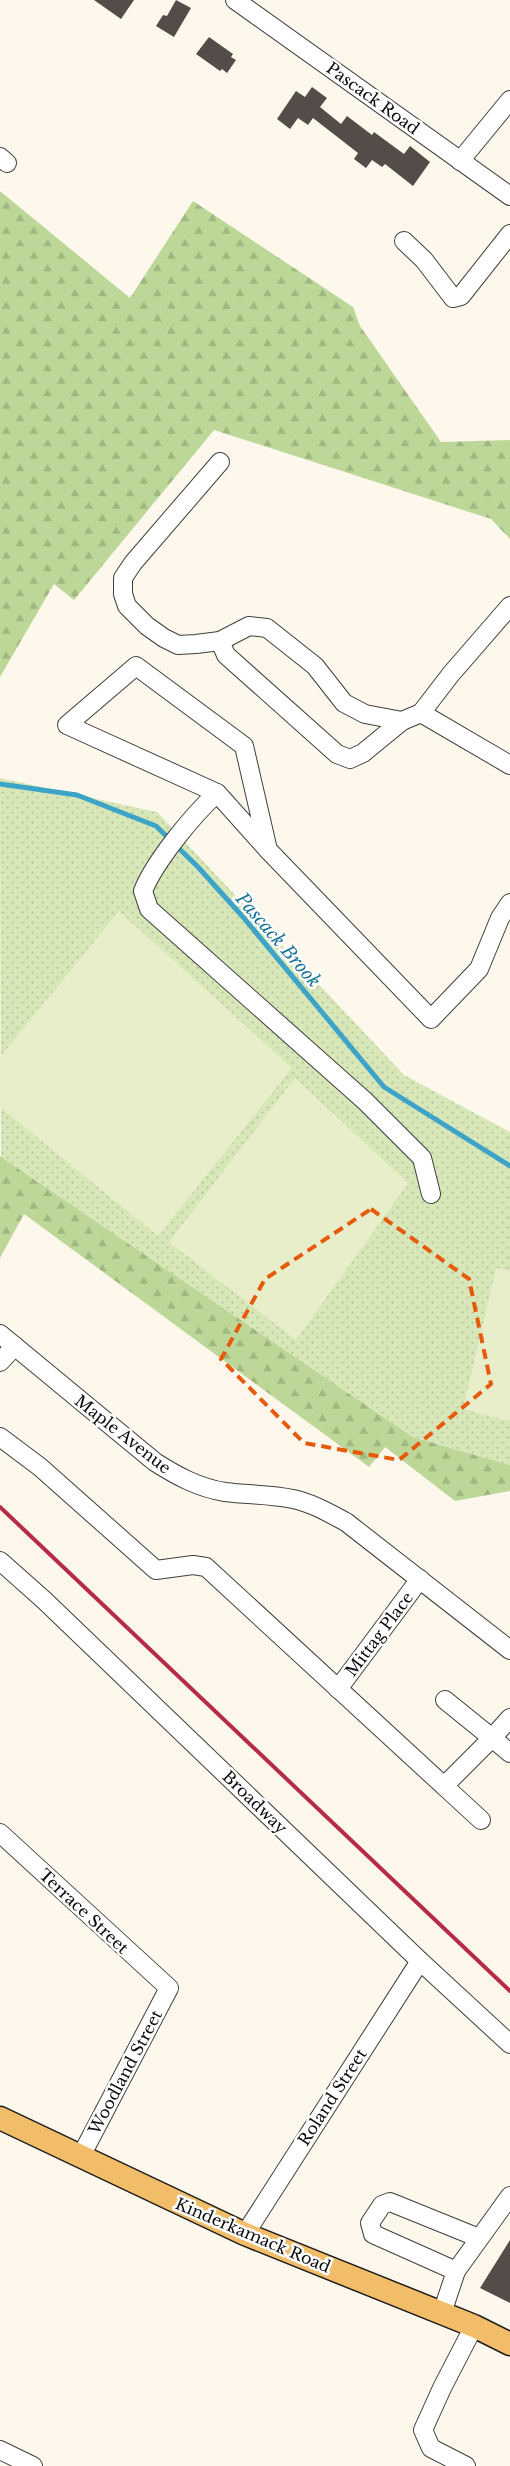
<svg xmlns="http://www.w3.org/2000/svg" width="510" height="2466" font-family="'Libre Baskerville',serif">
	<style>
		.forest { fill: url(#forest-firs) }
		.park { fill: url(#park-dots) }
		.pitch { fill: #e7eec9 }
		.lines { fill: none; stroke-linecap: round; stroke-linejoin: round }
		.stream { stroke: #3ea4c7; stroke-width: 5 }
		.building { fill: #544c49 }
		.minor-casing { stroke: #3f3f3f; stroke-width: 20 }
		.major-casing { stroke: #1d1d1d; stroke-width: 25 }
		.minor { stroke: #fff; stroke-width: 18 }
		.major { stroke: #f2bd68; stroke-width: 22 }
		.rail { stroke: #b62b45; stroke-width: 4 }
		.marked { fill: none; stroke: #e8590c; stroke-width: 4; stroke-dasharray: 10 6; stroke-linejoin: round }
		.labels { text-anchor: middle; stroke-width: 5; stroke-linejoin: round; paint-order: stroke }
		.street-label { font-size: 16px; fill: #0c0c0c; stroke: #fff }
		.water-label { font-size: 18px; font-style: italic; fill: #1b7498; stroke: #fff }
	</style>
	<defs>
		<pattern id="forest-firs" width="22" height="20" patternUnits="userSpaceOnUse" patternTransform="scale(1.25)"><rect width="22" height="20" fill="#bdd798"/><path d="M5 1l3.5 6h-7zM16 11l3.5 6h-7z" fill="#a1b782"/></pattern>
		<pattern id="park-dots" width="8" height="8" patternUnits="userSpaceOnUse" patternTransform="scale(1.25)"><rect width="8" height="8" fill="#d7e7b8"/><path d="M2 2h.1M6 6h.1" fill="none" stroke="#b7c59d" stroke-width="1.8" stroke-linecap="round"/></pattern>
	</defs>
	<rect width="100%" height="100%" fill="#fef8ec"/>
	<g class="forest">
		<path d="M0 191 130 298 193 201 353 307 360 326 441 442 510 440V539L491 519 214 430 74 600 54 584 0 677Z"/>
		<path d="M0 1156 413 1437 510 1465V1491L455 1501 385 1447 369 1467 24 1214 0 1258Z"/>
	</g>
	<path class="park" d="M0 778 157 812 404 1075 510 1132V1465L413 1437 1 1157Z"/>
	<g class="pitch">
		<path d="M119 911 292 1068 158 1236 0 1107V1057Z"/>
		<path d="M295 1078 408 1183 296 1340 169 1242Z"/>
		<path d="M496 1268 510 1271V1421L463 1409Z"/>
	</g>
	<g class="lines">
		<path class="stream" d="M0 784 77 795 156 826 198 867 243 917 384 1087 510 1166"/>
	</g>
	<g class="building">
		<path d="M94 0H134L121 19Z"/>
		<path d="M176 0 191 8 174 37 156 26 163 15 167 16Z"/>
		<path d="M209 37 233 54 231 57 236 60 227 73 222 69 220 71 196 54Z"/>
		<path d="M312 87 327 98 320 107 341 124 347 116 372 135 374 132 404 154 410 146 430 162 413 186 385 164 382 167 372 160 366 168 354 159 358 153 313 118 308 125 298 118 290 129 277 119 296 91 305 97Z"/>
		<path d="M510 2240V2303L480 2288Z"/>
	</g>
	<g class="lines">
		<defs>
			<g id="minor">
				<path d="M235 0 510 196"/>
				<path d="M0 157 7 163"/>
				<path d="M460 161 510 100"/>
				<path d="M404 241 424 260 453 298 461 296 510 234"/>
				<path d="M220 462 133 563 123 578V594L127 606 147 626 164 638 178 645 196 644 220 641 249 626 267 628 315 666 344 703 365 714 402 721"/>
				<path d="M220 641 226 655 337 754 350 759 363 753 402 721 421 713 510 765"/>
				<path d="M421 713 451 674 510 606"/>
				<path d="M217 793C193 815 155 861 143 891L149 909 365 1101 422 1158 431 1194"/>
				<path d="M268 850 244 746 136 666 67 725 217 793 268 850 431 1019 479 969 500 918 510 903"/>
				<path d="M0 1334 155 1462C177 1476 199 1488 225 1492 248 1495 271 1494 293 1499 312 1503 329 1513 346 1522L510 1650"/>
				<path d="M0 1362 15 1346"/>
				<path d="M0 1437 40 1467 156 1570 193 1565 206 1567 444 1786"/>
				<path d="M0 1561 44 1600 420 1961 510 2044"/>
				<path d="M338 1689 420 1579"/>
				<path d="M445 1700 492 1738 510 1718"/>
				<path d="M481 1820 444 1786 492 1738 510 1753"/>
				<path d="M0 1833 169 1988 81 2156"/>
				<path d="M245 2234 420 1961"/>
				<path d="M456 2271 373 2234 370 2223 382 2205 390 2202 479 2238"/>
				<path d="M442 2313 456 2271 510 2196"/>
				<path d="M0 2450 33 2466"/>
				<path d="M466 2466 431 2448 423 2430 442 2388 474 2326"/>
			</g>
			<path id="major" d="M0 2118 245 2234 474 2326 510 2344"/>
		</defs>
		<use href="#minor" class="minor-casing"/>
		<use href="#major" class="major-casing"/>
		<use href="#minor" class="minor"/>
		<use href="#major" class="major"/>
		<path class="rail" d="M0 1507 510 1991"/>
	</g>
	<path class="marked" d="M371 1209 469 1279 491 1384 399 1460 304 1443 221 1359 265 1279Z"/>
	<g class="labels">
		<g class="street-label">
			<text transform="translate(373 98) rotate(36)" y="6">Pascack Road</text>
			<text transform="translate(123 1434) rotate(38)" y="6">Maple Avenue</text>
			<text transform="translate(379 1634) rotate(-53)" y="6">Mittag Place</text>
			<text transform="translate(255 1802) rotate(44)" y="6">Broadway</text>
			<text transform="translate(84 1911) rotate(43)" y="6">Terrace Street</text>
			<text transform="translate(125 2072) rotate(-62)" y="6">Woodland Street</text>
			<text transform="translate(332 2097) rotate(-57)" y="6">Roland Street</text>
			<text transform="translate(253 2235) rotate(23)" y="6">Kinderkamack Road</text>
		</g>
		<g class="water-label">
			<text transform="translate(278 940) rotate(49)" y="6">Pascack Brook</text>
		</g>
	</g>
</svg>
